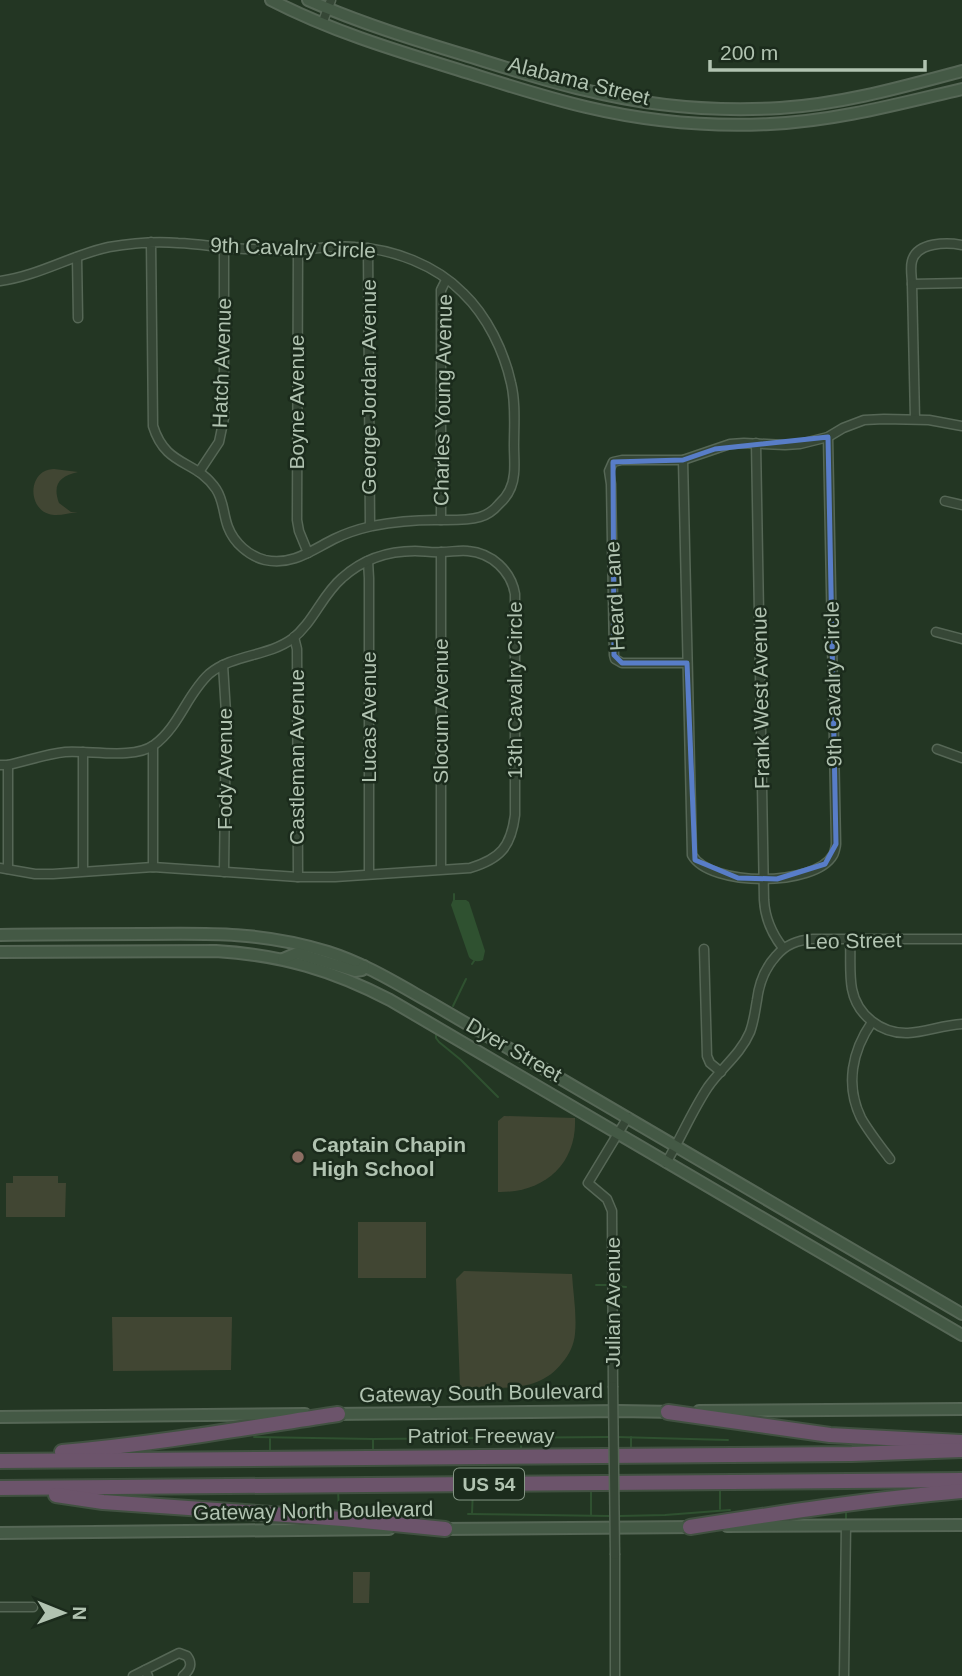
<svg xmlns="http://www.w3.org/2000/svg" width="962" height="1676" font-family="Arial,sans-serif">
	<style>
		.green { fill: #414633 }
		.water { fill: #2f5130 }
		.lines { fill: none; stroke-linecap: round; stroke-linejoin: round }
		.stream { stroke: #2f5130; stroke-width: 2 }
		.minor-casing { stroke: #566756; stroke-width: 11 }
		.secondary-casing { stroke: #566756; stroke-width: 14 }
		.motorway-casing { stroke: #415141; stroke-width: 18 }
		.minor { stroke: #364736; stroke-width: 8 }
		.secondary { stroke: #445945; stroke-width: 10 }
		.motorway { stroke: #6c546b; stroke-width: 14 }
		.minor-bridge-casing { stroke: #566756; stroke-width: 11; stroke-linecap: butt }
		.minor-bridge { stroke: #364736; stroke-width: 8 }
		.marked { fill: none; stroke: #587dc8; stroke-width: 5; stroke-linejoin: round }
		.education-dot { fill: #8d6e63; stroke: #1b2b1c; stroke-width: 2.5 }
		.labels { text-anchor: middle; stroke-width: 5; stroke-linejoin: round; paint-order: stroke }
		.shield { fill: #1b2b1c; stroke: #849584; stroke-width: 2 }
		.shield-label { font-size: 19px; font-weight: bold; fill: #b1c3b1 }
		.street-label { font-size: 21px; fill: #b1c3b1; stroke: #1b2b1c }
		.poi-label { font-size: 21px; font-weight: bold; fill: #b1c3b1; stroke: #1b2b1c; text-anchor: start }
	</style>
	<rect width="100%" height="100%" fill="#233623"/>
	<g class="green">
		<path d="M54 469 78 472C60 476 52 484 59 503L71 512H78C69 513 57 517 49 514 31 509 28 482 43 472 46 470 51 469 54 469Z"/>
		<path d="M504 1116 575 1118C577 1165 543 1193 498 1192V1121Z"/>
		<path d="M13 1176H58V1183H66L65 1217H6V1183H13Z"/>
		<rect x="358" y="1222" width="68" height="56"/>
		<path d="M464 1271 572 1274C573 1293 577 1314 575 1334 574 1345 569 1355 562 1363 537 1395 497 1387 460 1387L456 1279Z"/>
		<path d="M112 1317H232L231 1370 113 1371Z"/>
		<path d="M353 1572H370L369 1603H353Z"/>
	</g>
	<path class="water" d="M453 900H466L469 902 485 951 483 960C478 962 473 962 469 957L451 905Z"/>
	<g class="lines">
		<g class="stream">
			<path d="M454 894V900"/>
			<path d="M472 964 474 961"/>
			<path d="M453 1006 466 979"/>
			<path d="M436 1033V1038L439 1042 461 1060 498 1097"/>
			<path d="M596 1285H609"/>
			<path d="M614 1286 626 1287"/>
			<path d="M254 1437 373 1439 611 1437"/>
			<path d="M617 1437 728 1440"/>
			<path d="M521 1438V1449"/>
			<path d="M373 1439V1450"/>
			<path d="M631 1448V1437"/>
			<path d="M270 1451V1439"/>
			<path d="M720 1487V1509"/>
			<path d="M591 1489V1515"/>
			<path d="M338 1490 339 1512"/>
			<path d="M846 1509V1521"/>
			<path d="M468 1514 610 1516"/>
			<path d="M472 1514 473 1489"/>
			<path d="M619 1516 665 1515 730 1510"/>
		</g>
		<defs>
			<g id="minor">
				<path d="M322 24 331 0"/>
				<path d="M962 245C947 242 917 242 912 261 910 268 912 277 912 284L962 283"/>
				<path d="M368 248 370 526"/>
				<path d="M298 250 297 520 299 531 308 553"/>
				<path d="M77 257 78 318"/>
				<path d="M0 281C38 276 72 255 109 247 132 243 155 241 178 243 203 244 227 249 252 249 267 250 282 251 298 250 317 249 335 245 355 247 393 249 436 265 463 293 487 316 504 351 511 383 516 403 514 425 514 446 514 455 515 465 514 474 513 486 507 497 499 504 494 510 487 515 480 517 466 521 450 520 435 520 414 520 393 522 372 526 359 529 346 533 334 539 312 550 292 566 265 560 249 556 234 543 228 527 223 514 224 501 216 489 196 459 166 468 153 426L151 242"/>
				<path d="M912 284 915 419"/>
				<path d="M756 443 764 900C765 918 772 934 783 948"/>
				<path d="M683 460 692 855C710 887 815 887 833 855 834 854 836 846 836 844L828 437"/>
				<path d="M199 472 219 442 224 418V249"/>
				<path d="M945 501 962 505"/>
				<path d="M441 520V290L446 280"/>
				<path d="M441 552V869"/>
				<path d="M368 561 369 578V874"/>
				<path d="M936 632 962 639"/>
				<path d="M294 637 297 649 298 877"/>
				<path d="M687 663H622L615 659 614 655 611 484 609 471 613 462 622 460H683L730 444 744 443 785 445 800 444 828 437 843 428 864 420 884 419 929 420 962 426"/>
				<path d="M223 665 226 713 224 872"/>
				<path d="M153 746V867"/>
				<path d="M937 749 962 758"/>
				<path d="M0 765H8C27 761 46 754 65 752 90 750 133 760 154 745 179 727 187 694 209 674 233 654 267 657 292 639 313 623 322 595 342 578 363 559 388 551 415 551 424 551 433 553 442 552 451 552 459 550 468 551 492 553 511 571 515 594V815C511 847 500 859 470 868L335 877H298L153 867 53 874H35L0 868"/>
				<path d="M8 765V869"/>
				<path d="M83 871V752"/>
				<path d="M850 940C851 956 849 973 852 989 857 1015 881 1034 908 1033 926 1032 943 1025 962 1024"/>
				<path d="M704 949 707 1056 710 1063 721 1072"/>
				<path d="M872 1022C852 1051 845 1085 861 1118 869 1132 880 1146 890 1159"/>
				<path d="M666 1163C681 1138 692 1111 708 1087 722 1067 740 1055 750 1032 754 1021 755 1011 757 1000 759 984 765 968 776 956 786 944 798 940 813 939H962"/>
				<path d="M613 1386 612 1211 607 1199 588 1183 628 1117"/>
				<path d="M615 1555V1676"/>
				<path d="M0 1607H33"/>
				<path d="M133 1676 145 1670"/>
				<path d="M148 1676 145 1670 179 1653 187 1656C193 1664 190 1670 183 1676"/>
				<path d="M844 1676 846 1525"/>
			</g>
			<g id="secondary">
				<path d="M271 0C331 31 394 50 459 70 501 83 543 97 586 107 645 121 709 127 770 124 836 121 898 104 962 89"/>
				<path d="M308 0C360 23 415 40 468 56 507 68 546 81 585 90 649 106 715 112 780 108 843 104 902 87 962 71"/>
				<path d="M0 935C48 934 96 934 144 934 209 933 265 932 328 952 366 964 399 985 433 1004L962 1314"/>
				<path d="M0 952 216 951C282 955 332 970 390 1000L962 1335"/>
				<path d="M283 959 297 953 355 971 362 970 364 966"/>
				<path d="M699 1411 962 1409"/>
				<path d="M331 1414 619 1411 676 1412"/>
				<path d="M0 1417 305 1414"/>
				<path d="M727 1526 962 1525"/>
				<path d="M440 1529 697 1527"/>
				<path d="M0 1533 389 1529"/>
			</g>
			<g id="motorway">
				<path d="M668 1412 830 1435 961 1442"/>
				<path d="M62 1452C154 1444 246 1428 338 1414"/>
				<path d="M0 1461 852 1454 962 1450"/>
				<path d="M0 1488 962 1480"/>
				<path d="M56 1495 103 1502 343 1519 445 1529"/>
				<path d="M690 1527C780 1513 871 1499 962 1491"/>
			</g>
		</defs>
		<use href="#minor" class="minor-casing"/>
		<use href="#secondary" class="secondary-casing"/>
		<use href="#motorway" class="motorway-casing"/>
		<use href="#minor" class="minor"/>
		<use href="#secondary" class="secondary"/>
		<use href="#motorway" class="motorway"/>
		<defs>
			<path id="minor-bridge" d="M613 1386 615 1555"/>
		</defs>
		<use href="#minor-bridge" class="minor-bridge-casing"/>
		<use href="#minor-bridge" class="minor-bridge"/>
	</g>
	<path class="marked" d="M828 437 836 844 825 864 777 879 738 878 695 860 687 663H622L614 655 613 462 683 460 715 449Z"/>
	<circle class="education-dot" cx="298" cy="1157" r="7"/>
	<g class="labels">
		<rect class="shield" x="454" y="1468.5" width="70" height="31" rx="5"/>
		<g class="shield-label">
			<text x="489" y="1491">US 54</text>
		</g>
		<g class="street-label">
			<text transform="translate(579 81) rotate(14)" y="7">Alabama Street</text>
			<text transform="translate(293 248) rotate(2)" y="7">9th Cavalry Circle</text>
			<text transform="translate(222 363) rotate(-88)" y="7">Hatch Avenue</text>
			<text transform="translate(369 387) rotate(-90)" y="7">George Jordan Avenue</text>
			<text transform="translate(443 400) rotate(-89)" y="7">Charles Young Avenue</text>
			<text transform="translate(297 402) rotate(-90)" y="7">Boyne Avenue</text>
			<text transform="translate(615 596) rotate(-93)" y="7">Heard Lane</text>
			<text transform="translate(833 684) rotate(-91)" y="7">9th Cavalry Circle</text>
			<text transform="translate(515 690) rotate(-90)" y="7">13th Cavalry Circle</text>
			<text transform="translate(761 698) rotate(-91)" y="7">Frank West Avenue</text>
			<text transform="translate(441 711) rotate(-90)" y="7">Slocum Avenue</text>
			<text transform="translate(369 717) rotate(-90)" y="7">Lucas Avenue</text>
			<text transform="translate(297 757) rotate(-90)" y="7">Castleman Avenue</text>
			<text transform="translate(225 769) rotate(-90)" y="7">Fody Avenue</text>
			<text transform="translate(853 941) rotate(-1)" y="7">Leo Street</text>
			<text transform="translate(514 1050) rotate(30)" y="7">Dyer Street</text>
			<text transform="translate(613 1302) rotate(-90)" y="7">Julian Avenue</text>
			<text transform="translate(481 1393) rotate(-1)" y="7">Gateway South Boulevard</text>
			<text x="481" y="1443">Patriot Freeway</text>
			<text transform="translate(313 1511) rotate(-1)" y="7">Gateway North Boulevard</text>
		</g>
		<g class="poi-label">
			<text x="312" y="1152">Captain Chapin<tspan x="312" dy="24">High School</tspan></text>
		</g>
	</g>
	<g transform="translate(63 1613) rotate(91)" stroke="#1b2b1c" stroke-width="5" paint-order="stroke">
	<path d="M0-5L12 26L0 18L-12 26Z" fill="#b1c3b1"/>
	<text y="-10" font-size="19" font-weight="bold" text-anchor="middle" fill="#b1c3b1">N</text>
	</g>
	<path d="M710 60v10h215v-10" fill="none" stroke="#b1c3b1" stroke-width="3.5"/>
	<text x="720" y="60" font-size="21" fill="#b1c3b1" stroke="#1b2b1c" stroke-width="5" paint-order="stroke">200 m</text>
</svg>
